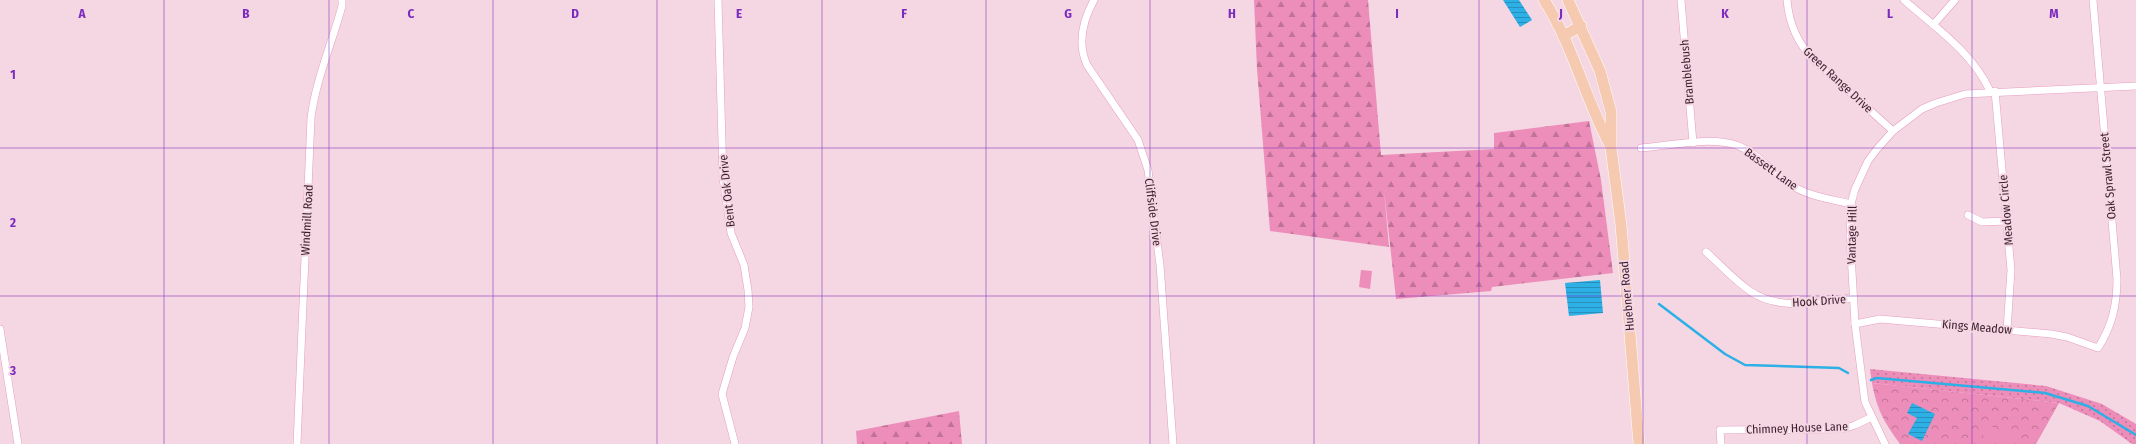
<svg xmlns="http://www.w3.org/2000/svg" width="2136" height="444" font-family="'Fira Sans Condensed',sans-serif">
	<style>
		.grass { fill: url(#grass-dots) }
		.forest { fill: url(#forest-firs) }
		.park { fill: url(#park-crowns) }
		.pitch { fill: #ed8dba }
		.water { fill: url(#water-rules) }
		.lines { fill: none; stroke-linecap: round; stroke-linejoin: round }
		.stream { stroke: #2cb0e5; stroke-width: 2.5 }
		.street-casing { stroke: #e79dbf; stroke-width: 8 }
		.primary-casing { stroke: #fff; stroke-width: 12 }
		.street { stroke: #fff; stroke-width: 7 }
		.primary { stroke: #f5cab1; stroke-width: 11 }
		.grid { fill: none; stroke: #7b2cbf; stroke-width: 1; stroke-opacity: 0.55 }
		.labels { text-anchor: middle; stroke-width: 4; stroke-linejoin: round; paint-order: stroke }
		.street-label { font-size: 12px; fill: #3a1d2b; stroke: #f5d6e3 }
		.grid-label { font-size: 13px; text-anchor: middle; font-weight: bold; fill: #7b2cbf; stroke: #f5d6e3; stroke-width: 4; stroke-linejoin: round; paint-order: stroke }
	</style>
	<defs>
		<pattern id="grass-dots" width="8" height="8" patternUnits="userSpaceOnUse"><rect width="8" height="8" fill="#ed8dba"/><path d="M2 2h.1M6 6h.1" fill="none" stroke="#c17397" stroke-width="1.8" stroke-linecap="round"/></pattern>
		<pattern id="forest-firs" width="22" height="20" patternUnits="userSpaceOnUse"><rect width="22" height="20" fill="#ed8dba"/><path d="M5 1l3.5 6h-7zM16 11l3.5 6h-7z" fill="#c17397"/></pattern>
		<pattern id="park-crowns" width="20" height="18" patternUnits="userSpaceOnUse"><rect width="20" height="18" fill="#ed8dba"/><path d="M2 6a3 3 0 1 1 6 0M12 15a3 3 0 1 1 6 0" fill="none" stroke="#c17397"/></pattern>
		<pattern id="water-rules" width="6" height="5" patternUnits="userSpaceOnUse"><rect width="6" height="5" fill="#2cb0e5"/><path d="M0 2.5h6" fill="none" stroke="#278fba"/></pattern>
	</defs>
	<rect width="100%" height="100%" fill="#f5d6e3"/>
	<path class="grass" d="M1870 369 2046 386 2102 404 2136 424V444H2132L2100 421 2059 403 1872 383Z"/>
	<g class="forest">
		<path d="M1254 0H1368L1381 155 1494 149V133L1589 121 1601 180 1613 273 1492 287 1491 291 1396 299 1384 190 1389 247 1270 231 1257 69Z"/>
		<path d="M959 411 962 444H857L856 431Z"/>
	</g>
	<path class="park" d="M1872 383 2059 403 2036 444H1900C1884 422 1877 410 1872 383Z"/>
	<g class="pitch">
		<path d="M1361 270 1372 271 1370 289 1359 287Z"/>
		<path d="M1989 425 2014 438 2011 444H1997L1983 436Z"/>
	</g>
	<g class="water">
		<path d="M1503 0H1519L1532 20 1520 27Z"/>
		<path d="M1600 280 1603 313 1569 316 1565 283Z"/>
		<path d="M1912 403 1935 414 1922 441 1908 434 1917 418 1907 413Z"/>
	</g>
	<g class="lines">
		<g class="stream">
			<path d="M1659 304 1725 354 1745 365 1839 368 1848 373"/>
			<path d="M1871 380 1877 378 2045 393 2088 406 2136 435"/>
		</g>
		<defs>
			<g id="street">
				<path d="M718 0 723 178 731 233 744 265 748 290 749 307 745 328 733 357 722 394 735 444"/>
				<path d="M1094 0C1083 20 1077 43 1087 65L1138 140 1148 170 1160 265 1173 444"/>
				<path d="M1681 0 1693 143"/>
				<path d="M1787 0C1789 24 1797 43 1814 60L1893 131"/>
				<path d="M1904 0C1936 28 1972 52 1990 91"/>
				<path d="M1933 25 1955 0"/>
				<path d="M1995 91 2011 270 2007 330"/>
				<path d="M1641 148C1670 146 1708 136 1736 145 1757 152 1770 170 1788 183 1806 196 1830 199 1851 204"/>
				<path d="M1968 215 1982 222 2007 221"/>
				<path d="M1706 252C1721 265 1734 280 1750 291 1780 312 1820 301 1853 298"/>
				<path d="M1855 324 1880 319 2051 334 2067 337 2098 348C2112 326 2117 305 2117 279L2093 0"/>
				<path d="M0 329 18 444"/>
				<path d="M297 444 311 118C316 79 332 43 342 6V0"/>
				<path d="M1721 444 1720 430 1843 429 1855 425 1872 417"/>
				<path d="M1885 444 1865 402 1855 324 1850 236 1851 204 1855 189 1868 161 1877 149 1893 131 1922 109 1936 103 1965 94 2136 86"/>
			</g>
			<g id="primary">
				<path d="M1544 0C1573 45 1585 99 1610 145"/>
				<path d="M1568 0 1600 71 1611 112V148L1621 225 1639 444"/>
				<path d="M1563 36 1581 26"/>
			</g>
		</defs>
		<use href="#street" class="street-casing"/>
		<use href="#primary" class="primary-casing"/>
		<use href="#street" class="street"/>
		<use href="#primary" class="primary"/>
	</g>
	<path class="grid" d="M164 0V444M329 0V444M493 0V444M657 0V444M822 0V444M986 0V444M1150 0V444M1314 0V444M1479 0V444M1643 0V444M1807 0V444M1972 0V444M0 148H2136M0 296H2136"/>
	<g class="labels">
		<g class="street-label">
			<text transform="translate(1687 72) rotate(-95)" y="4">Bramblebush</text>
			<text transform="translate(1838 80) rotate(43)" y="4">Green Range Drive</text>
			<text transform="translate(1771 169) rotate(36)" y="4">Bassett Lane</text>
			<text transform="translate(2108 176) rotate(-95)" y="4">Oak Sprawl Street</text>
			<text transform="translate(727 191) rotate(-96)" y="4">Bent Oak Drive</text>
			<text transform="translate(2006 210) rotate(-95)" y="4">Meadow Circle</text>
			<text transform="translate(1153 212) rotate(83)" y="4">Cliffside Drive</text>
			<text transform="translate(307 220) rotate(-87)" y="4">Windmill Road</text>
			<text transform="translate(1852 235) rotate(-89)" y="4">Vantage Hill</text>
			<text transform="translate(1627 296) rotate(-95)" y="4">Huebner Road</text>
			<text transform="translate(1819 301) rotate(-4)" y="4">Hook Drive</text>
			<text transform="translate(1977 327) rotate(5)" y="4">Kings Meadow</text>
			<text transform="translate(1797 428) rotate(-2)" y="4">Chimney House Lane</text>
		</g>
	</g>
	<g class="grid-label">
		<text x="82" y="18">A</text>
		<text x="246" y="18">B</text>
		<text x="411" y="18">C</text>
		<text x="575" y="18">D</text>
		<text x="739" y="18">E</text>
		<text x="904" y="18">F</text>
		<text x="1068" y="18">G</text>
		<text x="1232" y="18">H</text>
		<text x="1397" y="18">I</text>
		<text x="1561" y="18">J</text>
		<text x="1725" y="18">K</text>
		<text x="1890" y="18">L</text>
		<text x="2054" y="18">M</text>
		<text x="13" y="79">1</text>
		<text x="13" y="227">2</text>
		<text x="13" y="375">3</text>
	</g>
</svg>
